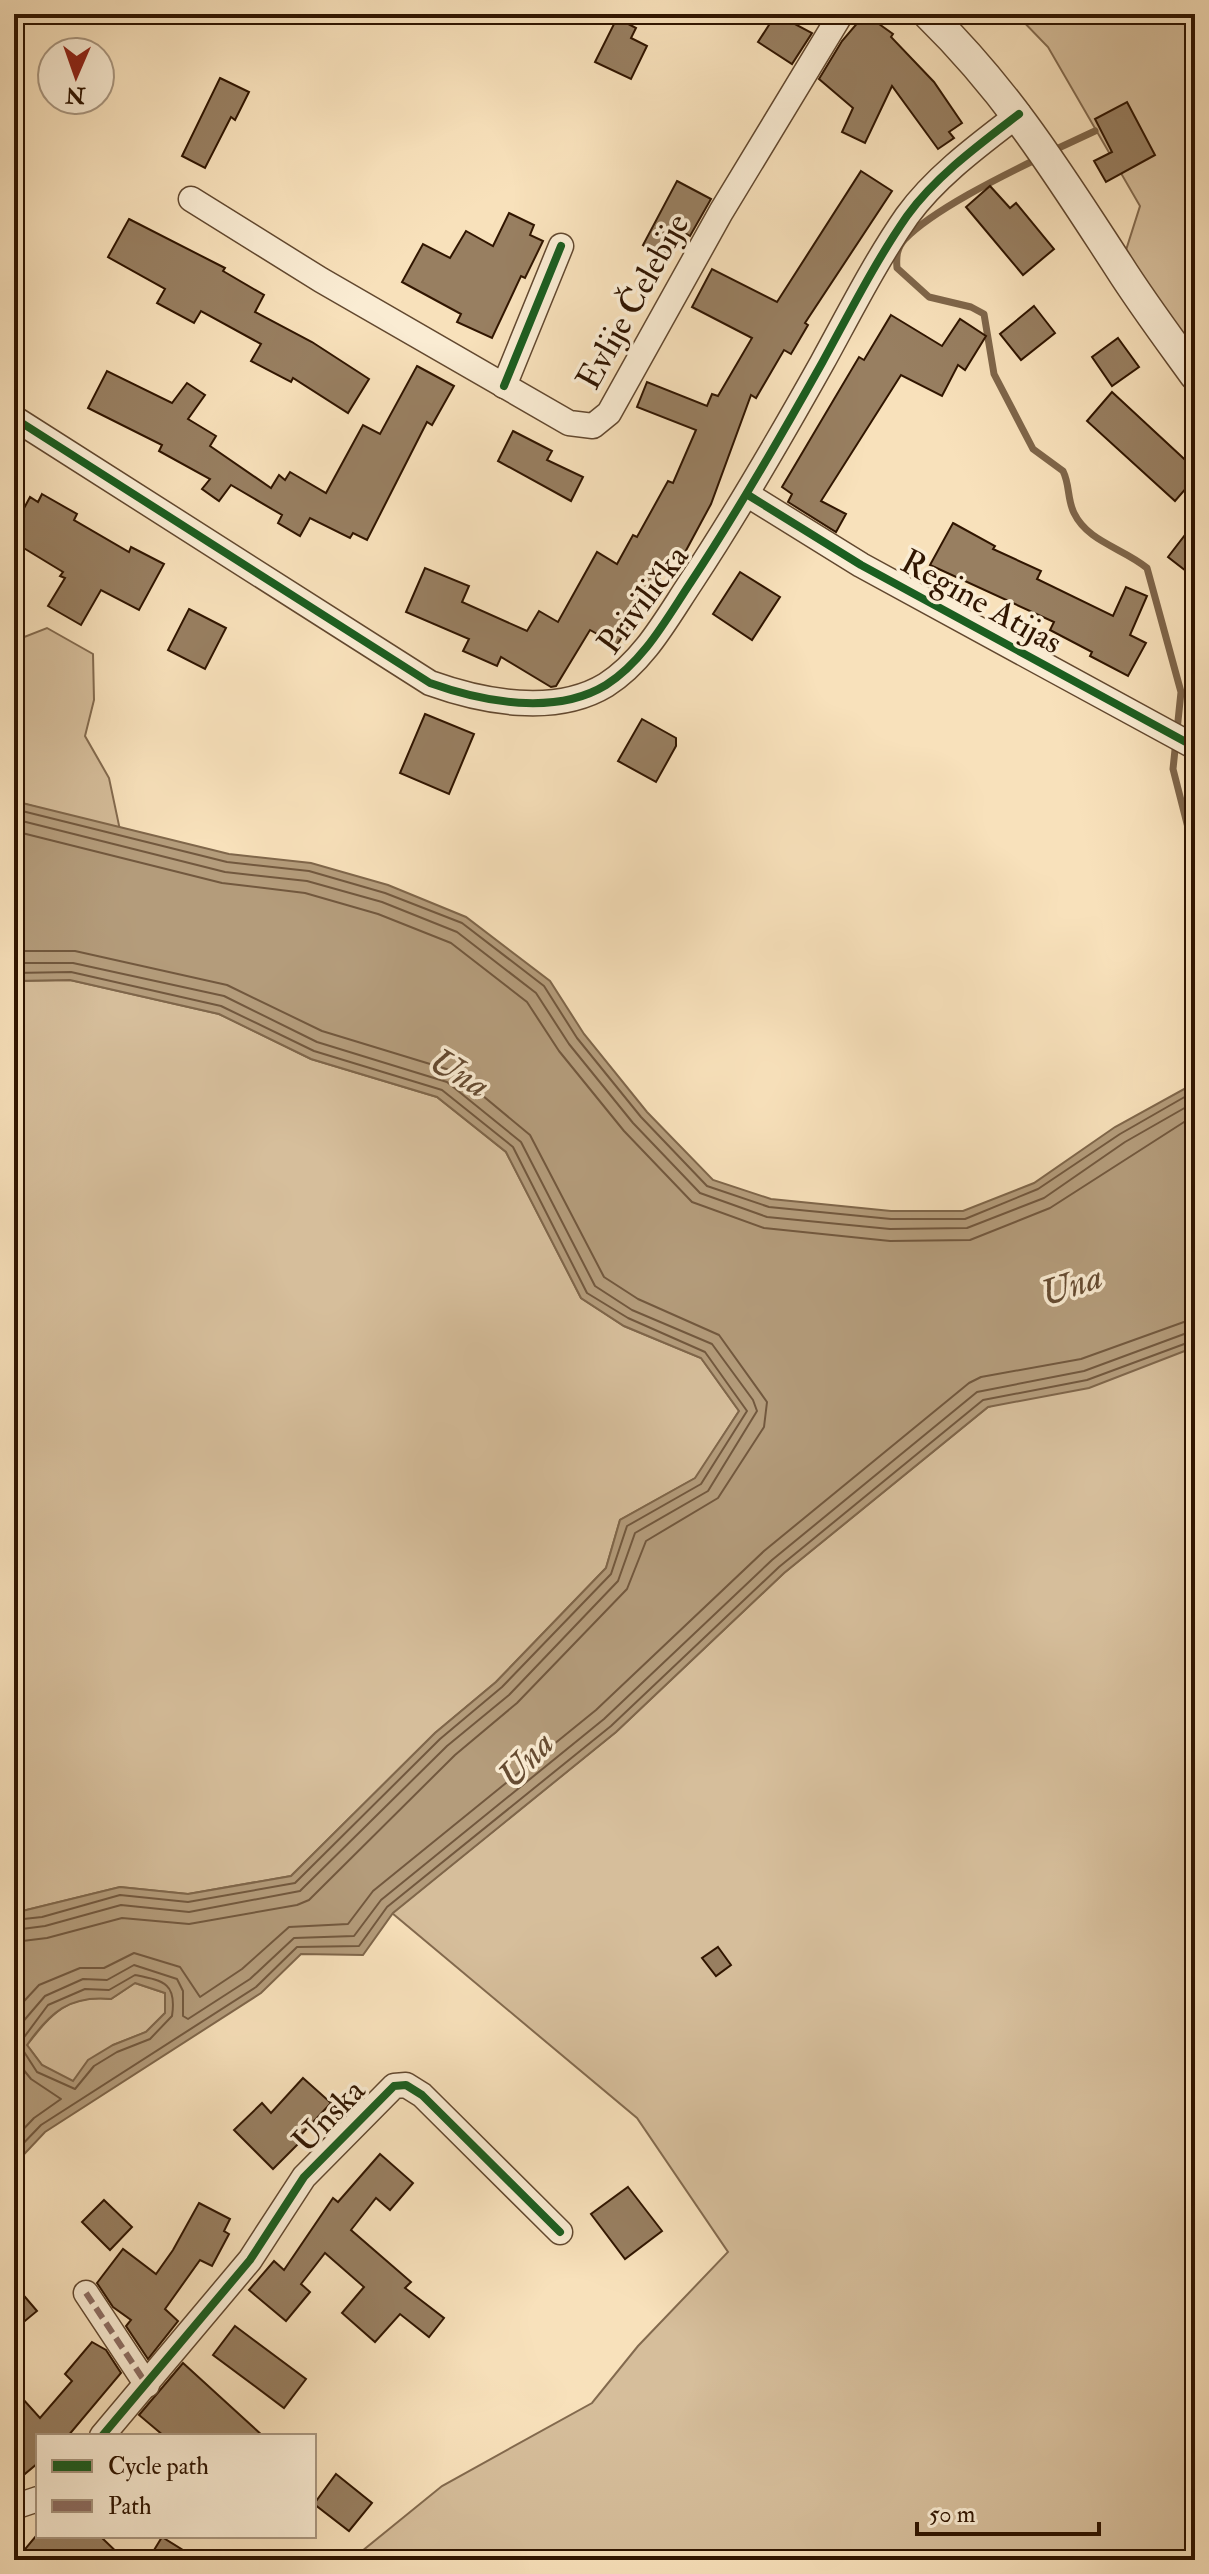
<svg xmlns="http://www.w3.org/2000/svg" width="1209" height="2574" font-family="'IM FELL Double Pica',serif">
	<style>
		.green { fill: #d6be9b; stroke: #836a4e; stroke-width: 2 }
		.water { fill: #b49c7b; stroke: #7f664a; stroke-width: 2; fill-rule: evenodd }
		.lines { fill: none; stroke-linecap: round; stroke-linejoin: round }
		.shore { stroke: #72583e; stroke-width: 2 }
		.stream { stroke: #7f664a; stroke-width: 7 }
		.building { fill: #987f61; stroke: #301500; stroke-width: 2 }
		.minor-casing { stroke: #62482f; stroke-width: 27 }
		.tertiary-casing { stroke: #62482f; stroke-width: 33 }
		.minor { stroke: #faecd3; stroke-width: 24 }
		.tertiary { stroke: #faecd3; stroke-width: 30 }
		.quiet { stroke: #8d6e63; stroke-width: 6; stroke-dasharray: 12 6; stroke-linecap: butt }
		.cycleway-casing { stroke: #faecd3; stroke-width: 13 }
		.cycleway { stroke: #1b5e20; stroke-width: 8 }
		.labels { text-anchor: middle; stroke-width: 7; stroke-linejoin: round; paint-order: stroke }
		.street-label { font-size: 34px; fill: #301500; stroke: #faecd3 }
		.water-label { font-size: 36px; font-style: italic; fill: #654b31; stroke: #faecd3 }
	</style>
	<rect width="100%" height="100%" fill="#f8e1bb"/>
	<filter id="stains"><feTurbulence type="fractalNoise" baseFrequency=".0025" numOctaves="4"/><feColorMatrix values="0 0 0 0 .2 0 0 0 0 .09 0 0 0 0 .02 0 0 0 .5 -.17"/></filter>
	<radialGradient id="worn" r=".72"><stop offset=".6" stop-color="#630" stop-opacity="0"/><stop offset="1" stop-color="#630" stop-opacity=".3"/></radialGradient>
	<g class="green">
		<path d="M1016 14H1195V375L1120 269 1140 206 1048 47Z"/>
		<path d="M47 628 93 654 94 700 85 736 109 778 120 830 14 801V641Z"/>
		<path d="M70 980 219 1014 311 1059 437 1097 506 1152 581 1298 624 1326 701 1358 739 1411 696 1478 620 1520 606 1568 496 1682 435 1733 291 1876 188 1894 120 1887 14 1913V981Z"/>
		<path d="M1195 1343V2560H351L442 2486 592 2403 638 2346 728 2252 637 2118 392 1913 616 1732 784 1573 988 1407Z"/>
		<path d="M135 1983 165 1993V2013L146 2032 113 2045 72 2082 42 2065 27 2045C52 2013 68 1994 111 1999Z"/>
	</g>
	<path class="water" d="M14 801 229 854 311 863 388 885 466 917 550 981 584 1034 647 1112 713 1180 771 1199 891 1211H963L1034 1183 1115 1127 1195 1083V1347L1089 1388 988 1407 784 1573 616 1732 393 1913 363 1955 301 1954 261 1993 45 2132 14 2165V1913L120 1887 188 1894 291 1876 435 1733 496 1682 606 1568 620 1520 695 1478 739 1411 701 1358 624 1326 581 1298 506 1152 437 1097 311 1059 219 1014 70 980 14 981ZM135 1983 165 1993V2013L146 2032 113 2045 88 2060 73 2081 42 2065 27 2045C50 2012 70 1995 111 1999Z"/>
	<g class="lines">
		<g class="shore">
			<path d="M14 809 227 862 309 871 385 893 462 923 544 986 577 1038 641 1117 707 1186 769 1207 891 1219H965L1038 1189 1120 1134 1195 1091"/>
			<path d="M14 819 225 872 307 881 382 902 457 932 536 993 569 1044 633 1123 700 1193 767 1217 890 1229 967 1228 1044 1198 1125 1142 1195 1102"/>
			<path d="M14 831 222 883 305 893 378 914 451 943 527 1002 559 1051 624 1131 692 1202 764 1228 890 1241 970 1240 1050 1208 1195 1115"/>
			<path d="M14 951H75L227 985 322 1031 453 1071 530 1135 604 1277 638 1299 719 1335 767 1402 764 1427 718 1498 646 1541 627 1589 517 1703 455 1755 309 1900 297 1905 189 1924 122 1918 47 1938 14 1942"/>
			<path d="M14 963H73L224 996 317 1042 447 1082 521 1142 595 1286 632 1310 712 1344 753 1400 757 1411 708 1491 635 1533 618 1581 509 1695 447 1746 300 1891 189 1912 121 1905 45 1926 14 1930"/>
			<path d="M14 973 71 972 221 1006 314 1051 442 1090 513 1147 587 1293 628 1318 705 1352 747 1411 701 1484 627 1526 611 1574 502 1687 440 1739 295 1883 188 1902 120 1895 42 1917 14 1920"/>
			<path d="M135 1975C164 1981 177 1983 172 2016L150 2039 117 2052 94 2066 75 2089 37 2072 19 2044 48 2005 85 1989 109 1990Z"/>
			<path d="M14 2012 39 1985 80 1968H104L134 1953 180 1967 200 1997 242 1969 289 1927 348 1924 373 1891 596 1710 764 1551 969 1383 981 1377 1081 1359 1195 1318"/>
			<path d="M14 2032 45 1996 83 1979 107 1980 134 1965 177 1979 183 1991V2016L188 2019 250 1979 294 1938 354 1936 381 1900 604 1719 772 1560 977 1392 1084 1371 1195 1330"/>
			<path d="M14 2058 31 2079 61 2099 34 2118 14 2139"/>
			<path d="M14 2153 41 2125 256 1987 297 1947 359 1946 387 1907 611 1726 779 1567 983 1400 1087 1380 1195 1340"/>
		</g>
		<g class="stream">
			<path d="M1050 152 1095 131"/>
			<path d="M1039 158C1002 176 933 210 905 239 897 248 896 256 897 268L929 297 971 307 984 314 994 374 1033 449 1063 471C1070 485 1067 499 1074 513 1088 542 1123 548 1147 568L1181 692 1173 769 1195 855"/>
		</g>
	</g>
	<g class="building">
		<path d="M776 14 812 33 792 64 758 42Z"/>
		<path d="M865 14 893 34 891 37 934 82 962 123 949 132 954 138 938 149 892 86 865 143 842 132 853 108 819 79 842 41Z"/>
		<path d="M617 18 636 28 631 38 647 46 631 79 595 62Z"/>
		<path d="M220 78 249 92 235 120 231 117 205 168 182 156Z"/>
		<path d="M1127 102 1155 155 1106 182 1094 161 1112 152 1095 119Z"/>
		<path d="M861 171 892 191 805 323 808 325 791 354 784 350 756 398 751 395 711 504 683 556 676 552 617 645 590 630 556 686 551 687 501 657 497 666 463 651 469 639 406 612 425 568 469 586 462 602 527 631 539 611 558 622 597 552 617 564 633 535 637 537 668 481 673 483 696 430 637 407 647 382 707 406 712 394 718 396 752 338 692 307 712 269 777 302Z"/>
		<path d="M677 181 711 199 690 236 678 229 663 256 643 245Z"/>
		<path d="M990 186 1010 208 1016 203 1054 249 1023 275 966 207Z"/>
		<path d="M509 213 534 225 530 235 543 241 525 278 521 276 492 338 457 322 461 314 402 282 423 244 450 258 466 231 493 246Z"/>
		<path d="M129 219 225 268 223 271 264 295 255 312 312 342 369 379 348 413 293 378 291 382 251 361 261 344 201 311 194 323 157 303 165 289 108 257Z"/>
		<path d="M1034 306 1055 333 1021 360 1000 334Z"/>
		<path d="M891 315 942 346 960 319 986 336 965 370 958 365 942 396 901 375 821 501 846 514 836 532 788 502 792 494 782 487 859 357 864 360Z"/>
		<path d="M1118 338 1139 367 1112 386 1092 357Z"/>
		<path d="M417 366 454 386 432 425 427 422 367 540 353 533 350 538 310 518 300 536 278 523 282 515 231 485 219 501 202 489 210 479 159 451 162 445 88 408 107 371 172 403 187 383 205 395 188 419 216 436 210 446 271 488 279 475 285 480 290 472 326 493 363 425 380 434Z"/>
		<path d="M1112 392 1195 469V478L1175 501 1087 421Z"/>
		<path d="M513 431 552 451 547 460 583 477 571 501 498 461Z"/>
		<path d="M42 494 77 514 74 520 129 552 131 547 164 564 139 610 101 590 81 625 48 606 65 578 60 576 63 572 17 544 23 533 14 527 30 497 38 502Z"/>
		<path d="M1195 522V578L1168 557Z"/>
		<path d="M953 523 995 546 993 549 1041 571 1037 579 1113 616 1126 587 1147 596 1130 635 1146 643 1128 676 1090 656 1092 652 1050 630 1054 622 930 565Z"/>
		<path d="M740 572 780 597 752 640 713 614Z"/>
		<path d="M189 609 226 628 205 669 168 650Z"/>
		<path d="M425 714 474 734 449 794 400 773Z"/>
		<path d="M642 719 676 738V746L656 782 618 761Z"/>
		<path d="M718 1947 731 1965 716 1976 702 1958Z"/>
		<path d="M303 2078 331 2103 297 2139 300 2142 273 2169 234 2130 262 2103 271 2113Z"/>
		<path d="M380 2154 413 2183 390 2210 376 2198 351 2230 411 2282 405 2288 444 2318 429 2337 400 2314 375 2342 342 2313 364 2287 325 2253 301 2284 310 2292 286 2321 249 2290 274 2261 284 2270 333 2198 338 2202Z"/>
		<path d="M628 2187 662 2231 625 2259 591 2214Z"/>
		<path d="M104 2200 132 2227 110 2250 82 2222Z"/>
		<path d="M199 2203 230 2219 224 2231 229 2234 212 2266 200 2260 165 2309 178 2321 148 2359 126 2326 131 2320 113 2307 97 2283 123 2249 156 2274 173 2250Z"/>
		<path d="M14 2284 37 2311 14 2330Z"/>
		<path d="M235 2326 306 2379 284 2408 213 2355Z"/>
		<path d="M92 2342 106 2350 121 2373 68 2436H38V2463L14 2483V2389L40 2418 72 2381 65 2374Z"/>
		<path d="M183 2363 263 2436H164L139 2415Z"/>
		<path d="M336 2474 372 2503 349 2531 314 2504Z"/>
		<path d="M36 2536H100L125 2560H16Z"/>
		<path d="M162 2537 199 2560H148Z"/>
	</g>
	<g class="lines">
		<defs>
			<g id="minor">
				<path d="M191 199 321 280 569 423 593 426 609 413 721 212 841 14"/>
				<path d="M504 386 561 246"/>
				<path d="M14 418 430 683C483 702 555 716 606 685 644 661 667 618 691 582 738 511 780 438 822 363 849 314 875 262 907 216 936 176 980 144 1019 114"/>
				<path d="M748 495 861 565 1195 747"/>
				<path d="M86 2293 147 2385"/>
				<path d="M102 2436 250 2260 304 2177 394 2086 406 2085 422 2095 560 2232"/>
				<path d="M14 2507 38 2499"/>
			</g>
			<path id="tertiary" d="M928 14C1008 92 1058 173 1118 265 1142 303 1169 339 1195 375"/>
		</defs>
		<use href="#minor" class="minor-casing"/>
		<use href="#tertiary" class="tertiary-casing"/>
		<use href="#minor" class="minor"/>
		<use href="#tertiary" class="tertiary"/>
		<path class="quiet" d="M86 2293 147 2385"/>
		<defs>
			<g id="cycleway">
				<path d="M504 386 561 246"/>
				<path d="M14 418 430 683C483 702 555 716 606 685 644 661 667 618 691 582 738 511 780 438 822 363 849 314 875 262 907 216 936 176 980 144 1019 114"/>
				<path d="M748 495 861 565 1195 747"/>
				<path d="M102 2436 250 2260 304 2177 394 2086 406 2085 422 2095 560 2232"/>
			</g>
		</defs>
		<use href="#cycleway" class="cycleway-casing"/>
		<use href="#cycleway" class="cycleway"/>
	</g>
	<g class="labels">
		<g class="street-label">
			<text transform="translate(632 301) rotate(-61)" y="12">Evlije Čelebije</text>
			<text transform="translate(642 599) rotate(-53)" y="12">Privilička</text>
			<text transform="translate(982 601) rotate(29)" y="12">Regine Atijas</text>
			<text transform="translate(328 2115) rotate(-46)" y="12">Unska</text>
		</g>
		<g class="water-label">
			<text transform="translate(460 1072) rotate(30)" y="13">Una</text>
			<text transform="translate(1071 1284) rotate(-19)" y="13">Una</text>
			<text transform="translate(525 1759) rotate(-47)" y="13">Una</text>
		</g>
	</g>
	<rect width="1209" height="2574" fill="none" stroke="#f8e1bb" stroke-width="48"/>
	<rect x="16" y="16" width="1177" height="2542" fill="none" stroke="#301500" stroke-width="4"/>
	<rect x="24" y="24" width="1161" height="2526" fill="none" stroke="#301500" stroke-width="2"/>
	<rect x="36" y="2434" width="280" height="104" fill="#faecd3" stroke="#a9967f" stroke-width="2"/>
	<rect x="52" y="2460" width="40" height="12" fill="#1b5e20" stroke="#a9967f" stroke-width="2"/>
	<text x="108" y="2474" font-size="24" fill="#301500">Cycle path</text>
	<rect x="52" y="2500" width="40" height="12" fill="#8d6e63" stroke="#a9967f" stroke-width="2"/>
	<text x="108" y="2514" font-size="24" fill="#301500">Path</text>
	<g transform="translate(76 76) rotate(182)"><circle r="38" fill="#faecd3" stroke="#a9967f" stroke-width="2"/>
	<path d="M0-6L14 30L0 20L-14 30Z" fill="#8f2418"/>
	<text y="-12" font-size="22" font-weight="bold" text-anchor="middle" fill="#301500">N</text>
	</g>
	<path d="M917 2522v12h182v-12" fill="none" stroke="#301500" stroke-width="4"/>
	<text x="929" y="2522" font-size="24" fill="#301500" stroke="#faecd3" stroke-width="6" paint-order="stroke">50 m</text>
	<rect width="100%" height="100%" filter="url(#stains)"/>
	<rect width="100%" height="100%" fill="url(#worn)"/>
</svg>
